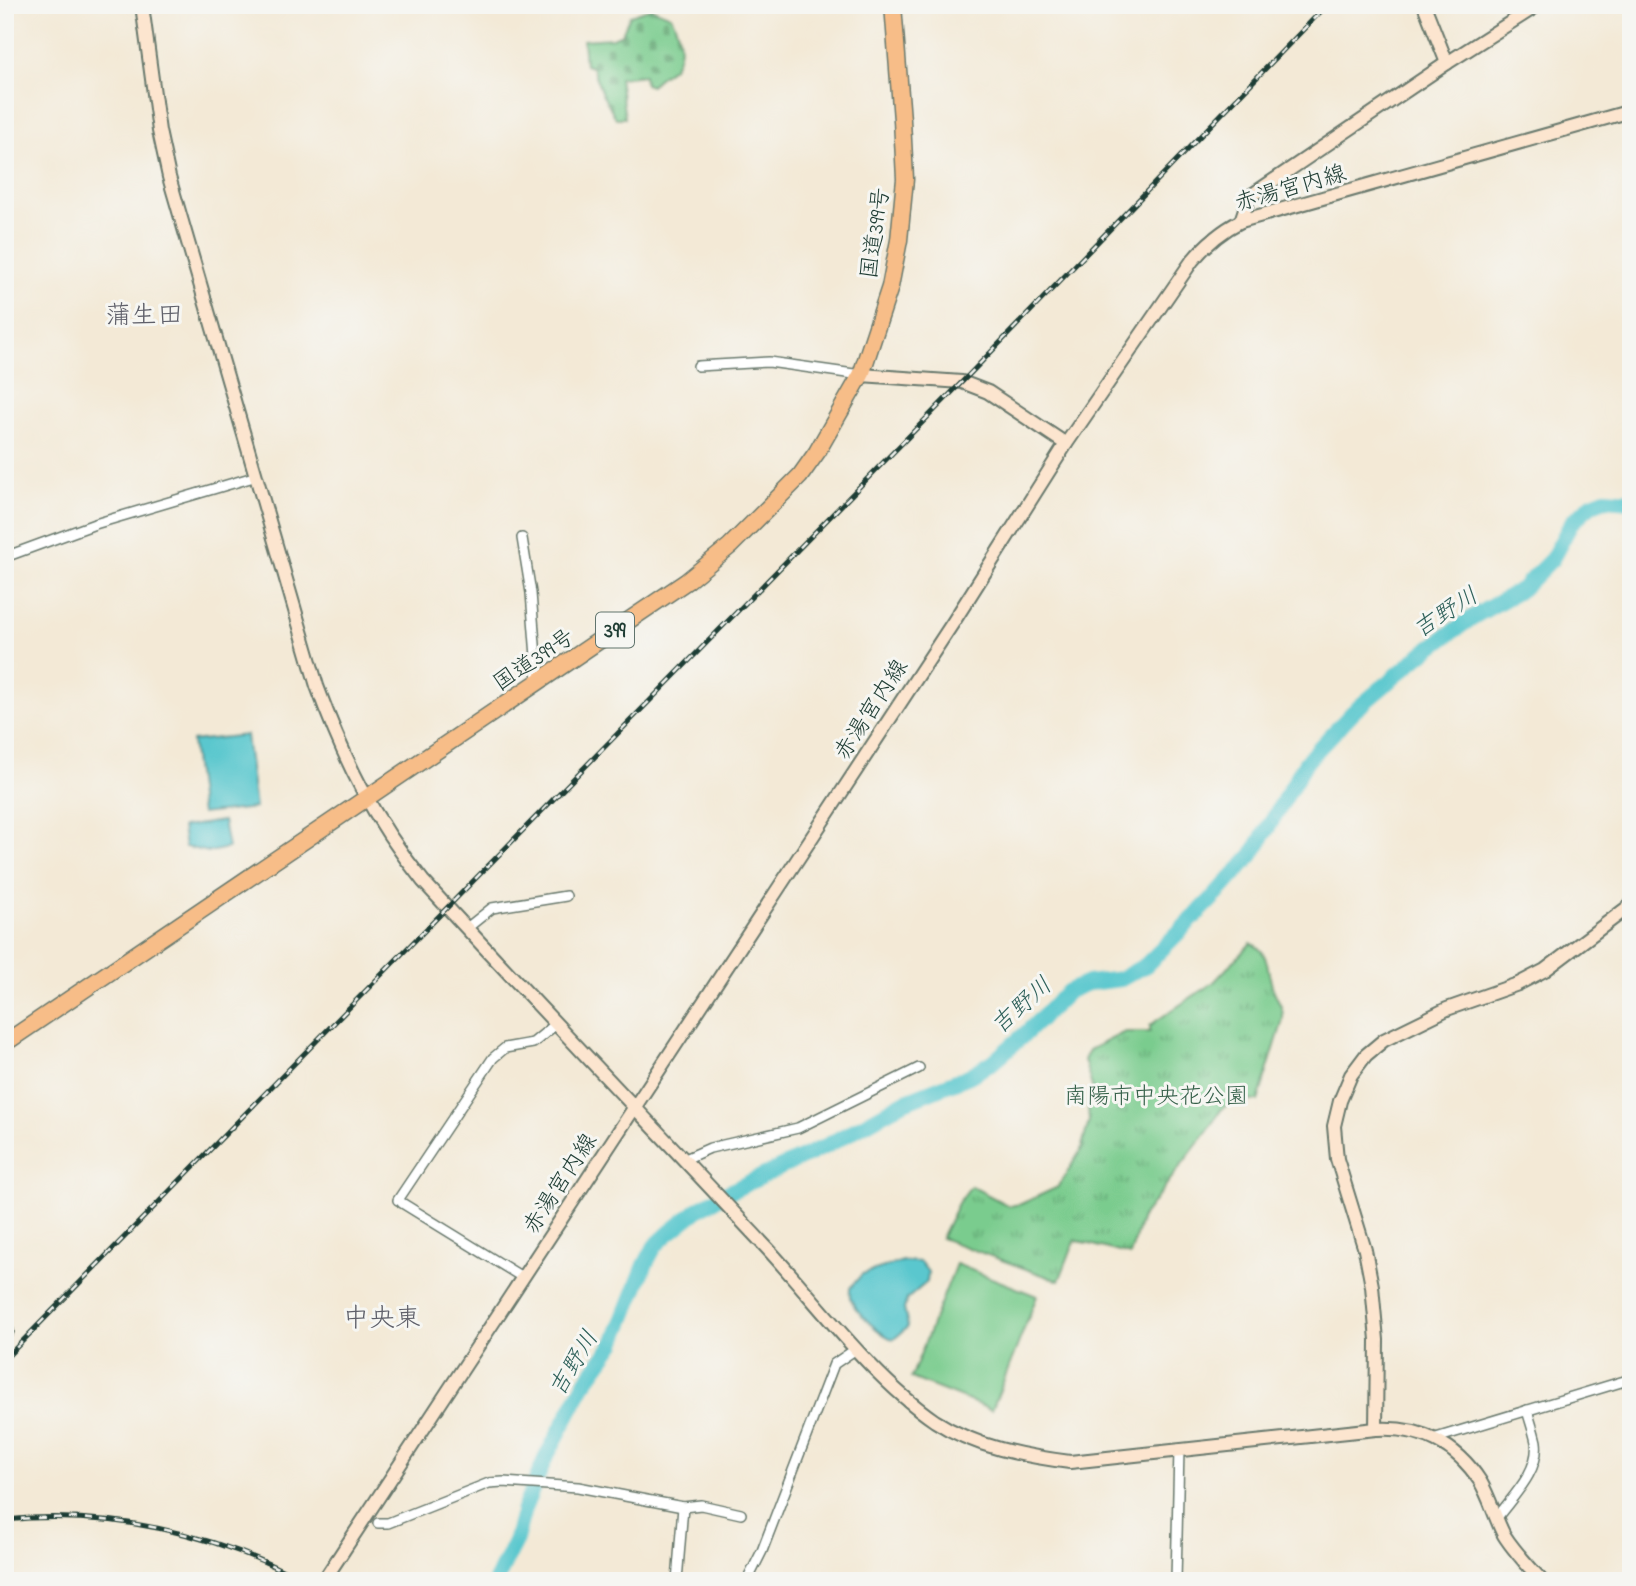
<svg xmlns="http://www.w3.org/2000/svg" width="1636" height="1586" font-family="'Indie Flower','Klee One',sans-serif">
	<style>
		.green { fill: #7acc8e; stroke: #4c8461; stroke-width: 2 }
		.cemetery { fill: url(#cemetery-stones); stroke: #4c8461; stroke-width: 2 }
		.park { fill: url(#park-tufts); stroke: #4c8461; stroke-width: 2 }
		.water { fill: #5ac7ce; stroke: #3c8281; stroke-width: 2 }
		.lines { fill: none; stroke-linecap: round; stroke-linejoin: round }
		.river { stroke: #5ac7ce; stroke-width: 16 }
		.street-casing { stroke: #69796d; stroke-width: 12 }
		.secondary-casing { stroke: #69796d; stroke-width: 16 }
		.highway-casing { stroke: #69796d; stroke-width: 19 }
		.street { stroke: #fff; stroke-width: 9 }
		.secondary { stroke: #fce5cf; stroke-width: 12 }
		.highway { stroke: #f7bd88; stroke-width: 16 }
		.rail-casing { stroke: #1f3d34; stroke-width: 5 }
		.rail { stroke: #f6f6f2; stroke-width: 2.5; stroke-dasharray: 8; stroke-linecap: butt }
		.labels { text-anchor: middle; stroke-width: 6; stroke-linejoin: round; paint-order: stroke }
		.shield { fill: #f6f6f2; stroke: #60746d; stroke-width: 2 }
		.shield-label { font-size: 21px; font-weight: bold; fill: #1f3d34 }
		.street-label { font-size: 23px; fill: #1f3d34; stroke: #f6f6f2 }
		.park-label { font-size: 23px; fill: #36614a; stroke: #f6f6f2 }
		.water-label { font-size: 24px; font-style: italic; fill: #2e605a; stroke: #f6f6f2 }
		.quarter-label { font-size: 26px; fill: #5f606a; stroke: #f6f6f2 }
	</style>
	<defs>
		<pattern id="cemetery-stones" width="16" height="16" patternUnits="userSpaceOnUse" patternTransform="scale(1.75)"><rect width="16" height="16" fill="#7acc8e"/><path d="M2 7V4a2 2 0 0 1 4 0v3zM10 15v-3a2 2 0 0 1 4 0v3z" fill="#63a775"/></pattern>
		<pattern id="park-tufts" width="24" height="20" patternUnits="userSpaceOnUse" patternTransform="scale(1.75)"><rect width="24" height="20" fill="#7acc8e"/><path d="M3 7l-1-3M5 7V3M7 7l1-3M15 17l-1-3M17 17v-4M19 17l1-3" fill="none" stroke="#63a775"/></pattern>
	</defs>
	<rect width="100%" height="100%" fill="#f6f6f2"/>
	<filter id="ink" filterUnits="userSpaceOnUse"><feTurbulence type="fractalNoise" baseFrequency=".0143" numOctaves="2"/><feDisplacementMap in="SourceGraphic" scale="14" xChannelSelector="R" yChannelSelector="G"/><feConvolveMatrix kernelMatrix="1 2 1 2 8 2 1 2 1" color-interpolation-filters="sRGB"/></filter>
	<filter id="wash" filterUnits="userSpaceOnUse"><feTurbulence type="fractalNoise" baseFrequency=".00686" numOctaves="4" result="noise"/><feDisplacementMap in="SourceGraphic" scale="28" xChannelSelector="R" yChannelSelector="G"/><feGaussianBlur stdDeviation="1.57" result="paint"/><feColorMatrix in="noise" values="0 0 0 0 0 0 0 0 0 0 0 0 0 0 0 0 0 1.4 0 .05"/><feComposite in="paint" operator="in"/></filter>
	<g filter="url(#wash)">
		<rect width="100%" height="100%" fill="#f3e9d6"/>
		<path class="green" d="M956 1264 1037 1296 992 1410 911 1378Z"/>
		<path class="cemetery" d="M651 8 671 16C679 31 685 53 673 67 666 74 657 77 651 86L645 84 644 75 619 78 625 118H616L602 94 592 67 585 65 583 40 613 38 622 34 630 15Z"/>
		<path class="park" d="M1251 943C1268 951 1267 966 1271 982 1274 996 1284 1005 1283 1020L1258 1101 1232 1100 1221 1110 1205 1134 1142 1217 1130 1255 1075 1240 1059 1281 941 1238 958 1203 971 1186 1009 1206 1021 1204 1058 1187 1081 1150 1089 1121 1088 1105 1093 1090 1084 1060 1089 1050 1125 1032H1150V1026L1156 1021 1214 982Z"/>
		<g class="water">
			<path d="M246 735 255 808 201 814 192 741Z"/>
			<path d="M223 821 228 848 209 852 185 847 182 827Z"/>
			<path d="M903 1261 920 1262 928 1272 927 1282 907 1299 904 1309 908 1327 894 1339C882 1337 856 1312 851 1300 849 1296 850 1292 850 1288L862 1274Z"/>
		</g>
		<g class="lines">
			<path class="river" d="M496 1581 516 1539 524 1509 545 1459 585 1383 614 1343 645 1265 655 1246 669 1233 699 1209 727 1193 828 1145 904 1102 969 1076 993 1062 1026 1033 1069 991 1088 983 1121 979 1146 965 1213 898 1252 855 1306 762 1353 712 1423 653 1473 617 1522 589 1552 559 1572 522 1592 504 1605 499 1631 501"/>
		</g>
	</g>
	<g filter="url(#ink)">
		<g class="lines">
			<defs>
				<g id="street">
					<path d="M698 366 769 362 861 375"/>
					<path d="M522 538 531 593 538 682"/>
					<path d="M5 557 95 524 257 476"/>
					<path d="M467 928 492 908 566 896"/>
					<path d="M683 1160 710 1148 798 1128 919 1068"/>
					<path d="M398 1200 493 1058 505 1048 533 1043 556 1024"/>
					<path d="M402 1203 522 1277"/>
					<path d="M1436 1438 1631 1379"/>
					<path d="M683 1507 701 1505 741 1514"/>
					<path d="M1496 1519C1512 1497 1540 1471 1536 1442 1534 1432 1530 1421 1527 1410"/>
					<path d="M378 1523H388L489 1483 503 1482 578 1487 683 1507 677 1581"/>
					<path d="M747 1581 762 1551 834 1364 856 1349"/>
					<path d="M1176 1581 1179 1449"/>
				</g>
				<g id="secondary">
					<path d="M142 5 159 131 169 177 317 686C345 762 372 817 423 881 536 1004 652 1125 766 1247 818 1303 872 1378 935 1421 975 1447 1024 1456 1070 1462L1376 1429C1420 1426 1456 1444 1480 1481 1490 1498 1495 1518 1504 1535 1514 1551 1529 1567 1542 1581"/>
					<path d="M1424 5 1447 63"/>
					<path d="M1241 221 1249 197 1447 63 1538 5"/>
					<path d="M861 375 962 382 988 392 1066 444"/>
					<path d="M5 1328 7 1331"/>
					<path d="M1376 1429 1377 1340 1372 1286 1365 1250 1337 1159 1334 1126 1340 1101 1351 1075 1366 1055 1384 1040 1447 1009 1518 984 1545 970 1631 905"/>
					<path d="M328 1574 954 621 1066 444 1192 261C1207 243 1221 231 1241 221L1631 111"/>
				</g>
				<path id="highway" d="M5 1043 687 581 730 546 800 476 817 452 861 375 890 287 899 240 905 179 902 120 893 5"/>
			</defs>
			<use href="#street" class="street-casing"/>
			<use href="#secondary" class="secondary-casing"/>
			<use href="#highway" class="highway-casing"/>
			<use href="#street" class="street"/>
			<use href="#secondary" class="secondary"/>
			<use href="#highway" class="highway"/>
			<defs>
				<g id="rail">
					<path d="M5 1359 962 382 1327 5"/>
					<path d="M5 1520C107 1510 214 1532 303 1581"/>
				</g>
			</defs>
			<use href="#rail" class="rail-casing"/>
			<use href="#rail" class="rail"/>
		</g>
	</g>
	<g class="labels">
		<rect class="shield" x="596" y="612.5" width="38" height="35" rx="5"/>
		<g class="shield-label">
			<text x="615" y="637">399</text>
		</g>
		<g class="street-label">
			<text transform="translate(1290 187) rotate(-16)" y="8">赤湯宮内線</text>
			<text transform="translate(874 233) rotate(-82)" y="8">国道399号</text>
			<text transform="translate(533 659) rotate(-34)" y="8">国道399号</text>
			<text transform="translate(870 709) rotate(-57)" y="8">赤湯宮内線</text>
			<text transform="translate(559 1183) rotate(-57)" y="8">赤湯宮内線</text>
		</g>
		<g class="park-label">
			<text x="1156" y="1103">南陽市中央花公園</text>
		</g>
		<g class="water-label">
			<text transform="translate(1445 612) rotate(-33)" y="8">吉野川</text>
			<text transform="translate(1021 1005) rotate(-42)" y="8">吉野川</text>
			<text transform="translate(573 1363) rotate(-59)" y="8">吉野川</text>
		</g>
		<g class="quarter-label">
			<text x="144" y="323">蒲生田</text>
			<text x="382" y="1326">中央東</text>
		</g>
	</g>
	<rect width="1636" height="1586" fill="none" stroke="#f6f6f2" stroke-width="28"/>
</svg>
